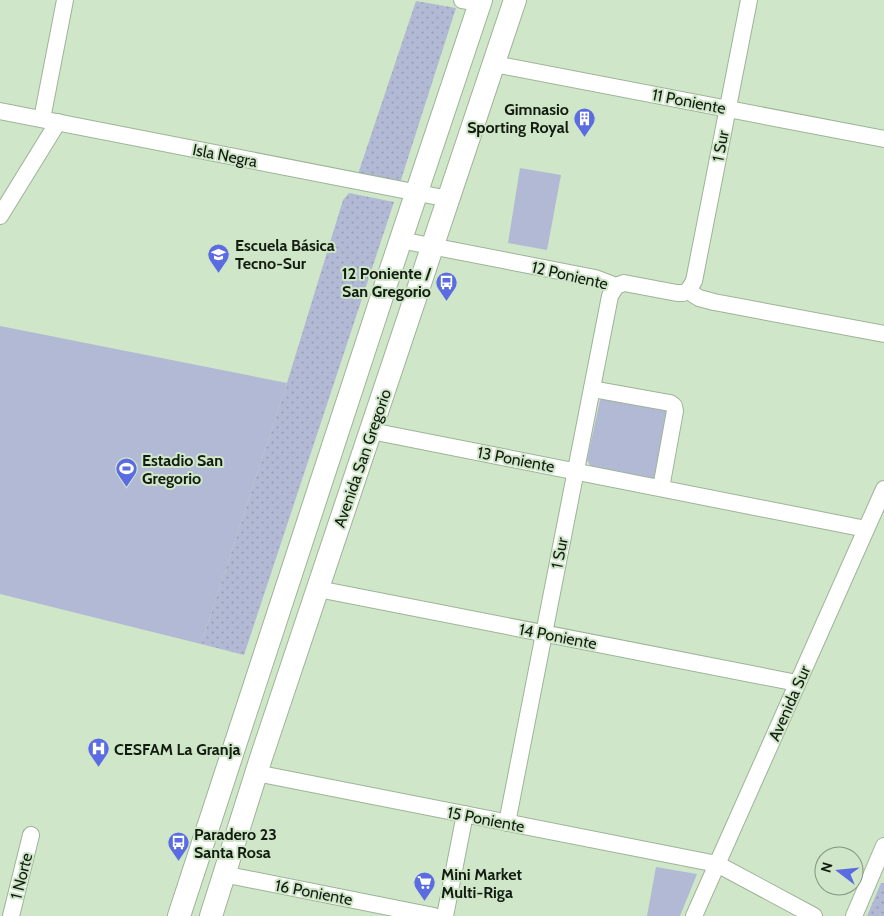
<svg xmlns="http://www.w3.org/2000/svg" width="884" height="916" font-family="Cabin,sans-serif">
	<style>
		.grass { fill: #b2b9d4 }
		.park { fill: url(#park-dots) }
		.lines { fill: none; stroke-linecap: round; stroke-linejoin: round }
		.minor-casing { stroke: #9db497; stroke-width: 18 }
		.secondary-casing { stroke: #9db497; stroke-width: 24 }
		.minor { stroke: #fff; stroke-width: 16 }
		.secondary { stroke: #fff; stroke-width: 22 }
		.labels { text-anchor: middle; stroke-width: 4; stroke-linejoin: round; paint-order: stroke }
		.street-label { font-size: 16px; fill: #131c11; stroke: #cfe6c8 }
		.poi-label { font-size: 16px; font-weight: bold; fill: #131c11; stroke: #cfe6c8; text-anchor: start }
	</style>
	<defs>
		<pattern id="park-dots" width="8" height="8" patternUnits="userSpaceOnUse" patternTransform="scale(1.25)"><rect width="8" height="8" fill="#b2b9d4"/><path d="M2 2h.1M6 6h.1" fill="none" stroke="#989eb5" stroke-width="1.8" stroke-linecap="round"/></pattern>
	</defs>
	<rect width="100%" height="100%" fill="#cfe6c8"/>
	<g class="grass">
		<path d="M520 168 561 175 547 250 508 243Z"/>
		<path d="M0 326 287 383 201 644 0 594Z"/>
		<path d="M605 395 670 411 659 474 651 481 592 469 587 460 600 400Z"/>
		<path d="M656 867 697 874 680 916H647Z"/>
	</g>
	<g class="park">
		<path d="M416 1 456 8 400 183 358 174Z"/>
		<path d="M349 193 394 202 244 655 201 644 287 383 343 200Z"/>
		<path d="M881 883H884V916H867Z"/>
	</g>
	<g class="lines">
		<defs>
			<g id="minor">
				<path d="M462 0 480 3"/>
				<path d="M494 64 884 139"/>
				<path d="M0 111 449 199"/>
				<path d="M42 119 65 0"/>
				<path d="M0 216 58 122"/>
				<path d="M400 240 595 278 616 286 624 283 677 293H683L688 291 699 298 714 302 884 334"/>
				<path d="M688 291 694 281 749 0"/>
				<path d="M592 389 670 403 674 406 675 411 661 488"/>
				<path d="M371 431 866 529"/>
				<path d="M318 589 797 683"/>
				<path d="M256 773 717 864 814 916"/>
				<path d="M507 823 610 296 616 286"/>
				<path d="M223 874 434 916"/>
				<path d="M11 916 31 835"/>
				<path d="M445 916 465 814"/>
				<path d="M694 916 884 489"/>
				<path d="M854 916 884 846"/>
			</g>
			<g id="secondary">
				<path d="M179 916 389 275 481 0"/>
				<path d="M211 916 261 758 515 0"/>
			</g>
		</defs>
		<use href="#minor" class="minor-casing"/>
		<use href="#secondary" class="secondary-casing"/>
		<use href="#minor" class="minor"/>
		<use href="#secondary" class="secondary"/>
	</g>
	<defs>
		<symbol id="building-pin" viewBox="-11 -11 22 30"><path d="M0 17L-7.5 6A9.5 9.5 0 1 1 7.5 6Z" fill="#5b6be2" stroke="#cfe6c8"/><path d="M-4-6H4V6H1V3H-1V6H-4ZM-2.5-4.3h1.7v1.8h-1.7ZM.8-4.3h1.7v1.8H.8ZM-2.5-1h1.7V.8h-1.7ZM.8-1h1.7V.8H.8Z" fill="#fff"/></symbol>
		<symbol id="school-pin" viewBox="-11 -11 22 30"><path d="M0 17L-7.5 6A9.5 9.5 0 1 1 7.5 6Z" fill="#5b6be2" stroke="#cfe6c8"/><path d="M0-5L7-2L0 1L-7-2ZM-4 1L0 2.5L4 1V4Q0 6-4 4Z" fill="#fff"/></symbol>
		<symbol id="bus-pin" viewBox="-11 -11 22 30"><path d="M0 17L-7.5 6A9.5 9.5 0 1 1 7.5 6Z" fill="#5b6be2" stroke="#cfe6c8"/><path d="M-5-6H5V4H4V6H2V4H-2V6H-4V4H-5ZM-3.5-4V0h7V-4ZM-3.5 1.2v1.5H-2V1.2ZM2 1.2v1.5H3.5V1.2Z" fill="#fff"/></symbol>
		<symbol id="stadium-pin" viewBox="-11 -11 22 30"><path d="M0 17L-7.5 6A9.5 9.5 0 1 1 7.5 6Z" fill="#5b6be2" stroke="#cfe6c8"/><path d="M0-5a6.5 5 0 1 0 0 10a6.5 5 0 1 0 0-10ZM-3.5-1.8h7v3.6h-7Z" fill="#fff"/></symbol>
		<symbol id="hospital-pin" viewBox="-11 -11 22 30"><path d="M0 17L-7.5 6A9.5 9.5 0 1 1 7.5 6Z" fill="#5b6be2" stroke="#cfe6c8"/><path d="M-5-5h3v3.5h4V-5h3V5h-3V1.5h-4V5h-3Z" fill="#fff"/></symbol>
		<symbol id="supermarket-pin" viewBox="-11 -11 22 30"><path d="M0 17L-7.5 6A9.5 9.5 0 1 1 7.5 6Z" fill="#5b6be2" stroke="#cfe6c8"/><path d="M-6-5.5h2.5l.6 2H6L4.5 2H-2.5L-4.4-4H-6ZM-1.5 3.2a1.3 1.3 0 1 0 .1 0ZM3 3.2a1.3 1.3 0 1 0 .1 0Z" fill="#fff"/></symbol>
	</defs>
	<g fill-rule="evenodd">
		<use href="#building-pin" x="572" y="106" width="25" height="34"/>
		<use href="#school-pin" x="206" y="242" width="25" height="34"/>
		<use href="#bus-pin" x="434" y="270" width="25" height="34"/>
		<use href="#stadium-pin" x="114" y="456" width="25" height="34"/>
		<use href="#hospital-pin" x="86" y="736" width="25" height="34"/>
		<use href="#bus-pin" x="166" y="830" width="25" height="34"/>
		<use href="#supermarket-pin" x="412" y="870" width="25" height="34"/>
	</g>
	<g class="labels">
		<g class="street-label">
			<text transform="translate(689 101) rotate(11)" y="6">11 Poniente</text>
			<text transform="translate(720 146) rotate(-79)" y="6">1 Sur</text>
			<text transform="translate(225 155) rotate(11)" y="6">Isla Negra</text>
			<text transform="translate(570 275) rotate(13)" y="6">12 Poniente</text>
			<text transform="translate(362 458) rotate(-71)" y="6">Avenida San Gregorio</text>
			<text transform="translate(516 459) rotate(11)" y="6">13 Poniente</text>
			<text transform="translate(559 553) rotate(-79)" y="6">1 Sur</text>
			<text transform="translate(558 636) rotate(11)" y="6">14 Poniente</text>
			<text transform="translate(789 703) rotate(-66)" y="6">Avenida Sur</text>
			<text transform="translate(486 819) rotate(11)" y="6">15 Poniente</text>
			<text transform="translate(21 876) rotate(-76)" y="6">1 Norte</text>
			<text transform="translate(314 892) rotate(11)" y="6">16 Poniente</text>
		</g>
		<g class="poi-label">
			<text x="569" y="115" text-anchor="end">Gimnasio<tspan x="569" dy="18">Sporting Royal</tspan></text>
			<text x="235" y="251">Escuela Básica<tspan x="235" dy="18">Tecno-Sur</tspan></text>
			<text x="431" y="279" text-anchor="end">12 Poniente /<tspan x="431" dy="18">San Gregorio</tspan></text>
			<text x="142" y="466">Estadio San<tspan x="142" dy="18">Gregorio</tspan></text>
			<text x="114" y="755">CESFAM La Granja</text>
			<text x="194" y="840">Paradero 23<tspan x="194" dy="18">Santa Rosa</tspan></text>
			<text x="441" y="880">Mini Market<tspan x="441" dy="18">Multi-Riga</tspan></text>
		</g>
	</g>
	<g transform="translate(839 871) rotate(286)"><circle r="24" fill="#cfe6c8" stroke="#84957f"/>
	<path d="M0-4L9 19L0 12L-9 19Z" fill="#5b6be2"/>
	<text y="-8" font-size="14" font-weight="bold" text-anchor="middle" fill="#131c11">N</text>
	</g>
</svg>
